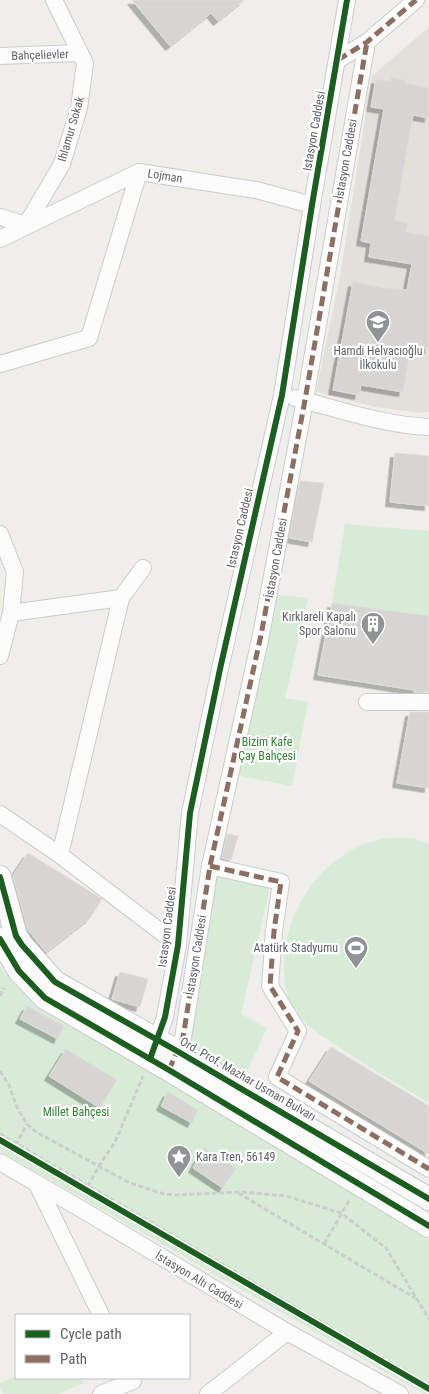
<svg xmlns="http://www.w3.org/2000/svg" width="429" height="1394" font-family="'Roboto Condensed',sans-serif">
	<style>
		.education { fill: #e2e0da }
		.green { fill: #d8ebd6 }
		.building { fill: #d6d5d3; stroke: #deddd9; filter: url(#shadow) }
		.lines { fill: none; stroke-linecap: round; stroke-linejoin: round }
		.street-casing { stroke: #cbcccc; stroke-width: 18 }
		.secondary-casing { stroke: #cacacb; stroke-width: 24 }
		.path { stroke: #cacfcc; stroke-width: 3; stroke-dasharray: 5 2.5; stroke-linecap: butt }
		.street { stroke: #fdfcfc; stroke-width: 16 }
		.secondary { stroke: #fdfcfc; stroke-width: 22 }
		.quiet { stroke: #8d6e63; stroke-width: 5; stroke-dasharray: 10 5; stroke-linecap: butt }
		.cycleway-casing { stroke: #fff; stroke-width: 9 }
		.cycleway { stroke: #1b5e20; stroke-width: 6 }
		.labels { text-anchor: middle; stroke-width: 4.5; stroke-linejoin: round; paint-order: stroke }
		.street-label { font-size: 12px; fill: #5f6368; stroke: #fff }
		.poi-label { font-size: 12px; fill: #5f6368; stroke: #fff; text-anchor: end }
		.park-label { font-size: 12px; fill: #348238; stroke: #fff }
	</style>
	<defs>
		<filter id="shadow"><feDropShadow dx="-4.5" dy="4.5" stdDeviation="0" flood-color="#0004"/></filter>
	</defs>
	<rect width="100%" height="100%" fill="#efeeea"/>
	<path class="education" d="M429 27V412L419 413 376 407 316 392 340 276 372 76Z"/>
	<g class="green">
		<path d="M345 524 429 531V616L332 603Z"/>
		<path d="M269 594 308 598 285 698 308 702 292 786 231 774Z"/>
		<path d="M388 838H413L429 844V1103C399 1085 368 1067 339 1047 322 1036 307 1027 295 1012 286 999 284 983 284 968 283 908 327 847 388 838Z"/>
		<path d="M210 866 271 883 241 1014 267 1028 239 1087 177 1051Z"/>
		<path d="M0 966 3 971 44 1009 429 1240V1394H424L0 1151Z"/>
		<path d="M16 1376V1378H81L83 1383 59 1394H3L0 1388V1383Z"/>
	</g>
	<g class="building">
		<path d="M132 0H244L218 21 211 13 170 46Z"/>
		<path d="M391 77 405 80V83L429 88V118L413 115 395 220 408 223 406 232 429 236V349L411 346 403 392 361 385 359 395 333 390 353 282 390 289V288L407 290 412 264 369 257 371 243 361 241 384 109 371 107 376 79 391 82Z"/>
		<path d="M395 453 429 456V506L390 502Z"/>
		<path d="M300 481 324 483 312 542 289 538Z"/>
		<path d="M332 603 429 616V692H414V690L318 675Z"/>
		<path d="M410 712H429V788L397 783Z"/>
		<path d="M227 834 238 836 231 860 222 858Z"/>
		<path d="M28 853 102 899 90 918 46 952 28 930 13 876Z"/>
		<path d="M120 972 148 979 140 1007 112 999Z"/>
		<path d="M27 1006 64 1026 58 1039 20 1019Z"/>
		<path d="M331 1047 429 1106V1154L309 1081Z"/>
		<path d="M66 1049 117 1080 100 1108 49 1076Z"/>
		<path d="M168 1092 198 1110 192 1123 161 1106Z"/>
		<path d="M204 1148 236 1168 223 1188 193 1168Z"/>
	</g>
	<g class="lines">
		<defs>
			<g id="street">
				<path d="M0 56 80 53"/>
				<path d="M338 60 367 42 416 0"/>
				<path d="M0 217 26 225"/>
				<path d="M26 225 62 164 79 108 85 63 54 0"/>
				<path d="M0 239 139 172 256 190 312 205"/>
				<path d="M0 364 89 338 139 172"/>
				<path d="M295 398C339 409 383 425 429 427"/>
				<path d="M0 534 15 572 11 613 0 656"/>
				<path d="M11 613 121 598 143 568"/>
				<path d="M367 702H429"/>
				<path d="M0 814 60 855 178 945"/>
				<path d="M60 855 121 598"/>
				<path d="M210 866 281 882 274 931 270 986 298 1031 277 1077 429 1169"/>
				<path d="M154 1049 165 1017 178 945 190 813 220 669 282 395 312 205 347 0"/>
				<path d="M173 1061 183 1038 210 866 261 635 305 400 367 42"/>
				<path d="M0 1162 93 1216 287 1332 400 1394"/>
				<path d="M37 1184 101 1315"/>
				<path d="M101 1394 133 1381"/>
				<path d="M208 1394 287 1332"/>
			</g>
			<g id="secondary">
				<path d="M0 877 16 936 22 945 55 982 177 1051 429 1199"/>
				<path d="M0 939 19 971 45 998 169 1070 429 1226"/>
			</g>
		</defs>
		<use href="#street" class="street-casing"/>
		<use href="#secondary" class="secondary-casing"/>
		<g class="path">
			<path d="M0 996 4 988"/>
			<path d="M0 1071 9 1085 18 1110 27 1124 36 1132 130 1183 164 1194 174 1195 242 1192 286 1196 341 1213 386 1248 429 1319"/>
			<path d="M0 1134 429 1385"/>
			<path d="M12 1152 27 1124"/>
			<path d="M84 1193 99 1166 115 1142 143 1076"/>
			<path d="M238 1193 415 1298"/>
			<path d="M324 1244 350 1199"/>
		</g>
		<use href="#street" class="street"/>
		<use href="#secondary" class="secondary"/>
		<g class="quiet">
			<path d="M338 60 367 42 416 0"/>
			<path d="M210 866 281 882 274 931 270 986 298 1031 277 1077 429 1169"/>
			<path d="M169 1070 183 1038 210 866 261 635 305 400 367 42"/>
		</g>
		<defs>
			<g id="cycleway">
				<path d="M0 877 16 936 22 945 55 982 177 1051 429 1199"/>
				<path d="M0 939 19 971 45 998 169 1070 429 1226"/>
				<path d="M150 1059 165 1017 178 945 190 813 220 669 282 395 312 205 347 0"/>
				<path d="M0 1140 429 1389"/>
			</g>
		</defs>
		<use href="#cycleway" class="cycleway-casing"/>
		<use href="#cycleway" class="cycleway"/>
	</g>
	<defs>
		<symbol id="school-pin" viewBox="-11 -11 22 30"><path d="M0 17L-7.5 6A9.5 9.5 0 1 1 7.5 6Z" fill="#919496" stroke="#fff"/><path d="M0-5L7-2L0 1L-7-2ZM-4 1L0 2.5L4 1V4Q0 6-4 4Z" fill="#fff"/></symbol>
		<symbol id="building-pin" viewBox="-11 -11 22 30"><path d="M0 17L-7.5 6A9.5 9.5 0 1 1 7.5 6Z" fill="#919496" stroke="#fff"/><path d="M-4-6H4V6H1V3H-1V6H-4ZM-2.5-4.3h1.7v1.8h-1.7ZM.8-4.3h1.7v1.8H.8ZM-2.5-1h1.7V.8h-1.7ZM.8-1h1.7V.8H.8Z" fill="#fff"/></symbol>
		<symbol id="stadium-pin" viewBox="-11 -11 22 30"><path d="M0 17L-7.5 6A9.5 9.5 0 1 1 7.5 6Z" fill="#919496" stroke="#fff"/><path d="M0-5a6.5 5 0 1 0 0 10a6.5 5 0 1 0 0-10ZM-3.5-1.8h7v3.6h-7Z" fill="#fff"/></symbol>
		<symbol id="sight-pin" viewBox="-11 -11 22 30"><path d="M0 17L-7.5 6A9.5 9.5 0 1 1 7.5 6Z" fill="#919496" stroke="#fff"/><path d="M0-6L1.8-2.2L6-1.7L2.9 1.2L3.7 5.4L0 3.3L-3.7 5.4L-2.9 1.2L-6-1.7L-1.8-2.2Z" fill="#fff"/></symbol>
	</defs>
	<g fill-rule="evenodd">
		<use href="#school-pin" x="364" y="308" width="28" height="38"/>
		<use href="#building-pin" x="359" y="610" width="28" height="38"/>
		<use href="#stadium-pin" x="342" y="934" width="28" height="38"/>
		<use href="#sight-pin" x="165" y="1143" width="28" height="38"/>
	</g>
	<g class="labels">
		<g class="street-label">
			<text transform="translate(40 55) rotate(-2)" y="4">Bahçelievler</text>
			<text transform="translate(71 129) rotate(-74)" y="4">Ihlamur Sokak</text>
			<text transform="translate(314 131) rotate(-80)" y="4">Istasyon Caddesi</text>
			<text transform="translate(346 159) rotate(-80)" y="4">İstasyon Caddesi</text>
			<text transform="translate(165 176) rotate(9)" y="4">Lojman</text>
			<text transform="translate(240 528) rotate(-77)" y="4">Istasyon Caddesi</text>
			<text transform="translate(276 558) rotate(-80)" y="4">İstasyon Caddesi</text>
			<text transform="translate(167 927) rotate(-83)" y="4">Istasyon Caddesi</text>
			<text transform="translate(196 955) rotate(-81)" y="4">İstasyon Caddesi</text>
			<text transform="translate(248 1079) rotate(30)" y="4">Ord. Prof. Mazhar Usman Bulvarı</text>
			<text transform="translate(199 1280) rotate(31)" y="4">İstasyon Altı Caddesi</text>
		</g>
		<g class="poi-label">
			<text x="378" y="355" text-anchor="middle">Hamdi Helvacıoğlu<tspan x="378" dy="14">İlkokulu</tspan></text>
			<text x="356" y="621">Kırklareli Kapalı<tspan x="356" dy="14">Spor Salonu</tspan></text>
			<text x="338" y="952">Atatürk Stadyumu</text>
			<text x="196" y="1161" text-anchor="start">Kara Tren, 56149</text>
		</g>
		<g class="park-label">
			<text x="267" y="746">Bizim Kafe<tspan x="267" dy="14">Çay Bahçesi</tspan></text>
			<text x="76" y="1116">Millet Bahçesi</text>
		</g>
	</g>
	<rect x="15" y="1314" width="175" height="65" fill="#ffffff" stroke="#bfc1c3"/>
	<rect x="25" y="1330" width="25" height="8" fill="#1b5e20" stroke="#bfc1c3"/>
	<text x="60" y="1339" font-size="15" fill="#5f6368">Cycle path</text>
	<rect x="25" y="1355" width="25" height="8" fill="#8d6e63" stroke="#bfc1c3"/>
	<text x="60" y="1364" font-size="15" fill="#5f6368">Path</text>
</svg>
